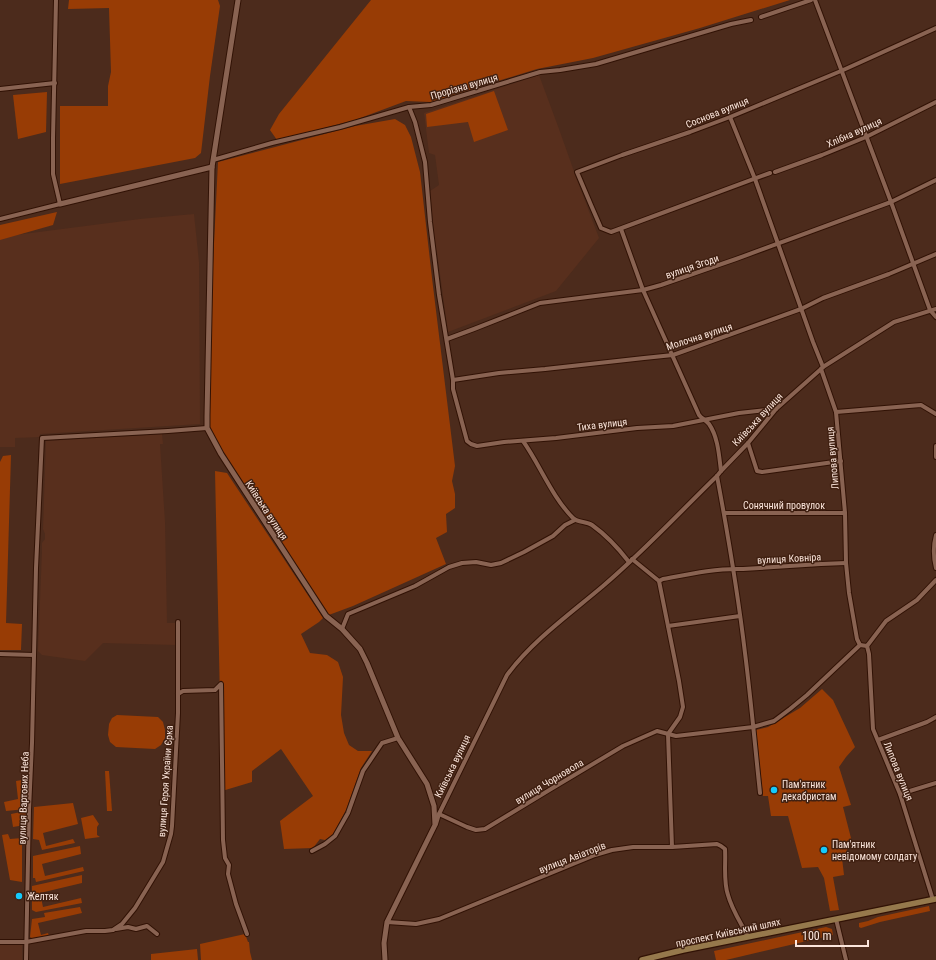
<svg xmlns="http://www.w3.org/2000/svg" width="936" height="960" font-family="'Roboto Condensed',sans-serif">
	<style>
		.built { fill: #582f1d }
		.green { fill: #983c05 }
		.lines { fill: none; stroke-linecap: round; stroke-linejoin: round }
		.minor-casing { stroke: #311205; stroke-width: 6 }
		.tertiary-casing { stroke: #311205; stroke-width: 7 }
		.secondary-casing { stroke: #311205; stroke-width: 8 }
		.minor { stroke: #896352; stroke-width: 4 }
		.tertiary { stroke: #896352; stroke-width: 5 }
		.secondary { stroke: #96794c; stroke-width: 5.5 }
		.poi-dot { fill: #15cafb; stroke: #412112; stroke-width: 1.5 }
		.labels { text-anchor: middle; stroke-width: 3; stroke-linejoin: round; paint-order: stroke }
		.street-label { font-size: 10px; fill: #fbe5db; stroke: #412112 }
		.poi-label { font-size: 10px; fill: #fbe5db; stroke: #412112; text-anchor: start }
	</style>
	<rect width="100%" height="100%" fill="#4c2b1c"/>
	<g class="built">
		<path d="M539 75 559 129 576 177 599 238 556 291 448 332 437 252 435 247 430 191 439 185 435 155 429 153 424 113Z"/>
		<path d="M194 214 199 262 200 424 40 434V437L15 438V447H0V237L140 219Z"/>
		<path d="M162 434 163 444H160L165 522 167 623H177L176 645 103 643 85 661 42 655 38 651 42 551V543L45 539V534L43 529 46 441Z"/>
		<rect x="0" y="944" width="22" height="16"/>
	</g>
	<g class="green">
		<path d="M69 0H218L220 6 210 76 201 153 195 158 60 184V106H108V86L111 72 109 8 68 9Z"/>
		<path d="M371 0H790L700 28 593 58 537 69 430 102 406 101 355 120 277 140 270 130 279 114Z"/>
		<path d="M494 91 508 130 474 142 468 122 427 127 426 114Z"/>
		<path d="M47 92 46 132 18 139 13 95Z"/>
		<path d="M395 119 405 125 411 137 420 172 432 278 455 466 452 481 455 494V508L446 514 447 532 436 538 446 564 353 606 326 616 207 428 206 407 218 162 355 126Z"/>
		<path d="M57 212 53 225 0 240V225Z"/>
		<path d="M11 455 6 623 22 624 21 650H0V462L3 456Z"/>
		<path d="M215 471 227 473 323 618 319 622 301 634 310 653 327 655 338 662 343 677 341 715 344 733 349 745 358 751H372L361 768 346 810 333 834 325 840 320 839 313 848 284 849 280 821 313 796 281 749 252 771V782L222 791Z"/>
		<path d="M822 689 833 700 855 747 846 757 839 767 851 805 843 807 852 842 842 858 844 875 833 877 839 910 830 911 824 878 818 867 802 868 788 816H771L768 796H763L756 730 768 727 800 708Z"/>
		<path d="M117 715 158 717 163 722 165 730V738L161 745 155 749 116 747 110 742 108 735 109 724 112 718Z"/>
		<path d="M105 771H109L112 811H107Z"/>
		<path d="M28 779 26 809 6 811 4 802 18 799 16 781Z"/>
		<path d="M73 803 78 824 43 833 46 846 73 839 75 843 42 850 39 840 33 839 34 807Z"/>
		<path d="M26 811 25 825 13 827 11 814Z"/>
		<path d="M93 815 99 824 97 827V835L100 837 85 839 81 818Z"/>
		<path d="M8 834 10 839 22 838V882L10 880 2 835Z"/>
		<path d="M80 846 81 854 42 864 45 876 83 867 84 871 36 882 35 878H33V856Z"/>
		<path d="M82 875V883L40 893 43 907 81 898 82 903 36 912 32 910V886Z"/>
		<path d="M929 906 930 911 880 922 861 928 859 927V923L868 921 878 917Z"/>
		<path d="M80 907 82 913 38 923 41 935 48 933 49 936 33 939 30 937 32 919 45 917 44 913Z"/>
		<path d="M826 927 832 929 833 935 726 960H716L714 951Z"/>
		<path d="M245 934 248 942H249L250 952 252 960H201L200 944Z"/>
		<path d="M197 949 198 960H151V954Z"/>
	</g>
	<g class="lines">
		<defs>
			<g id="minor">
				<path d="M815 0 891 202 930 310 936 317"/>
				<path d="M761 17 811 0"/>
				<path d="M0 89 55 83"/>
				<path d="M409 107 415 122 425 162 430 222 439 295 453 380V389L467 441 471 444 477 446 504 442 556 438 637 428 673 426 739 413 776 409"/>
				<path d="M730 117 755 179 813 342 823 367"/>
				<path d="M213 160 272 143 340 127 409 107 431 105 540 72 560 70 596 64 731 24 751 20"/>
				<path d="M775 172 822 155 866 137 936 102"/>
				<path d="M770 173 611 232 601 228 591 205 577 172 622 155 690 132 730 117 841 71 936 28"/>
				<path d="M0 219 60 204 53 174V138L56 0"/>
				<path d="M621 229 643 290 699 415C702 419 706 420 709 424 718 437 719 455 721 471"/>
				<path d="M447 339 474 329 540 303 643 290 661 285 736 259 891 202 936 180"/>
				<path d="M821 369 836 412 845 513 846 563 849 593 857 639 860 645"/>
				<path d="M453 380 499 373 545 369 644 358 673 355 801 309 823 298 889 274 936 254"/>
				<path d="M836 412 921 405 936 414"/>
				<path d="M523 441C540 465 552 497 573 518 578 523 586 521 592 525 606 535 619 549 629 562"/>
				<path d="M748 443 757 471 762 472 841 461"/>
				<path d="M936 446V457"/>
				<path d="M717 476C728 535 738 594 745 653 751 700 755 746 760 793"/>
				<path d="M724 513H845"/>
				<path d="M936 535C933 546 933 556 936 568"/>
				<path d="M632 559 659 581 679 681 683 707 680 717 668 734 672 847"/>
				<path d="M659 581 663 579C689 574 716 568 743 569L821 564 846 563"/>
				<path d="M668 626 740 616"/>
				<path d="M342 629 348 614 415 586 449 567 462 563 476 562 491 565 501 563 524 552 553 536 565 525 575 520"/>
				<path d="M867 646 869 654 873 729 900 794 933 900"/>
				<path d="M0 654 34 655"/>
				<path d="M178 694 183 691 215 690 221 684 223 840 225 858 229 865 228 874 236 904 247 934"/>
				<path d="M878 740 927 722 936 717"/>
				<path d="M900 794 936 783"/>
				<path d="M439 814 467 827 476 830 485 829 551 789 623 746 657 731 676 736 753 727 774 721 790 709 807 695 860 645 867 646 886 621 917 600 936 580"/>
				<path d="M436 824 439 814 507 675C533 640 570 614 603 586 643 552 679 513 717 476L721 471 748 443 776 409 821 369 823 367 894 322 936 309"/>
				<path d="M312 851 325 844 335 836 348 813 363 771 382 743 398 738"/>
				<path d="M836 919 846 960"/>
				<path d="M387 922 416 924 439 919 595 855 612 850 633 847H672L717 844 721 846 725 849C726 863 723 881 728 895 732 910 741 923 748 937"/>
				<path d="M116 929 128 927 136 929 147 926 157 934"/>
				<path d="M0 942H26L86 931H105L113 930 122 924 135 908 163 862 171 834 172 826 178 713V622"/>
				<path d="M26 960 29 810 32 743 36 568 42 438 168 431 207 428"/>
			</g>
			<g id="tertiary">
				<path d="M238 0 212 167 207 416V428L221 454 326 616 342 629 360 649 367 663 398 738 427 784 434 806 435 825 387 922 384 943 385 960"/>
				<path d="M60 204 212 167"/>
			</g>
			<path id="secondary" d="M642 960 683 950 936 899"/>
		</defs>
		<use href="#minor" class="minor-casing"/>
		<use href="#tertiary" class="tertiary-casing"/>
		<use href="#secondary" class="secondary-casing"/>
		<use href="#minor" class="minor"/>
		<use href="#tertiary" class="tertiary"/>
		<use href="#secondary" class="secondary"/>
	</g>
	<g class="poi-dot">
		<circle cx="774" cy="790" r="4"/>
		<circle cx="824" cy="850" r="4"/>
		<circle cx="19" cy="896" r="4"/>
	</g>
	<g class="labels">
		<g class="street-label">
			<text transform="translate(464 86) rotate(-16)" y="4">Прорізна вулиця</text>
			<text transform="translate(717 112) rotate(-22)" y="4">Соснова вулиця</text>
			<text transform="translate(854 132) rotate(-24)" y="4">Хлібна вулиця</text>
			<text transform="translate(692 266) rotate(-19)" y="4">вулиця Згоди</text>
			<text transform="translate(699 336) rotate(-18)" y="4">Молочна вулиця</text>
			<text transform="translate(757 419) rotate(-47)" y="4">Київська вулиця</text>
			<text transform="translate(602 424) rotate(-7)" y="4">Тиха вулиця</text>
			<text transform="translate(832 458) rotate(-95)" y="4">Липова вулиця</text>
			<text x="784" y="509">Сонячний провулок</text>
			<text transform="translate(267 510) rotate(57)" y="4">Київська вулиця</text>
			<text transform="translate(789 558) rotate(-3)" y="4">вулиця Ковніра</text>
			<text transform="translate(452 766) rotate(-64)" y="4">Київська вулиця</text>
			<text transform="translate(899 771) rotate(68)" y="4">Липова вулиця</text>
			<text transform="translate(165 781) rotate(-86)" y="4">вулиця Героя України Єрка</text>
			<text transform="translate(549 781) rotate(-31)" y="4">вулиця Чорновола</text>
			<text transform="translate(23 798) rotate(-88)" y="4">вулиця Вартових Неба</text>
			<text transform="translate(572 857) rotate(-21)" y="4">вулиця Авіаторів</text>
			<text transform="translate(728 932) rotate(-12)" y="4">проспект Київський шлях</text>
		</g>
		<g class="poi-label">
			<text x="782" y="788">Пам'ятник<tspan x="782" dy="12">декабристам</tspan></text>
			<text x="832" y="848">Пам'ятник<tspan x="832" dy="12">невідомому солдату</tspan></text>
			<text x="27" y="900">Желтяк</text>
		</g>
	</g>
	<path d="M796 940v6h72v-6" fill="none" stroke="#fbe5db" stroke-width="2"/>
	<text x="802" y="940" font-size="12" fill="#fbe5db" stroke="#412112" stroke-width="3" paint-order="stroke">100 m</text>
</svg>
